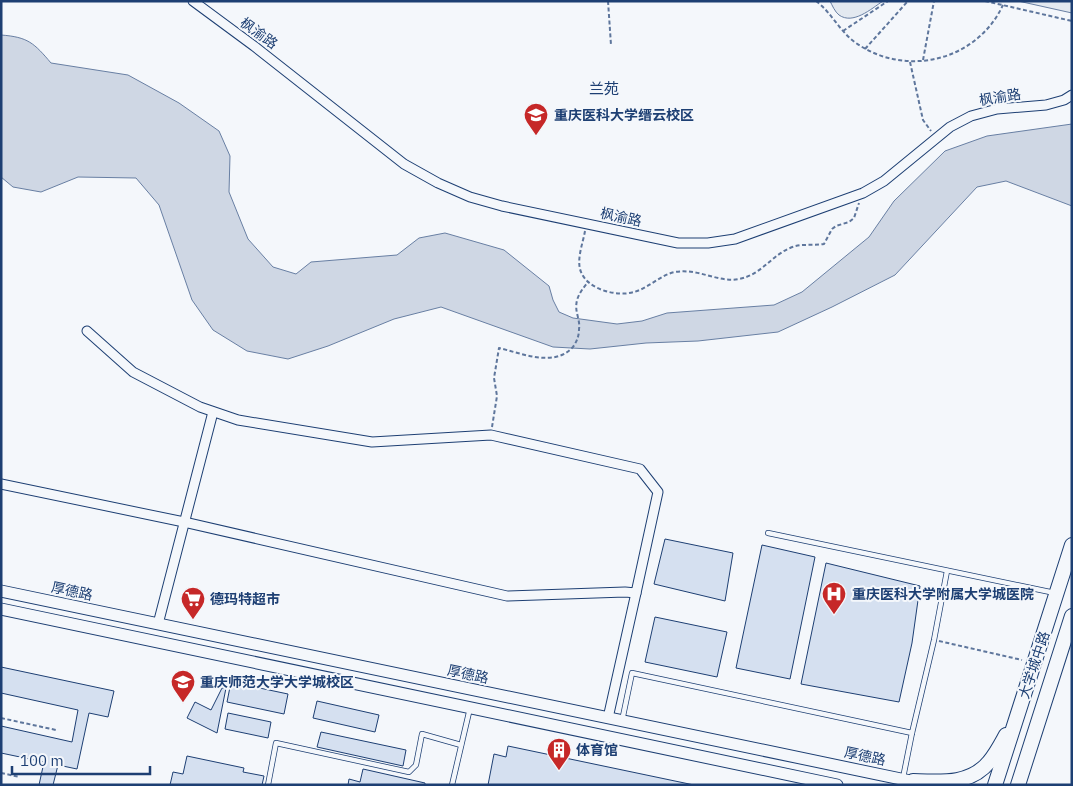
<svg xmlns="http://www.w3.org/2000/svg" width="1073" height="786" font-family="'IBM Plex Sans','Noto Sans SC',sans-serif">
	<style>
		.green { fill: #e3e9f0; stroke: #687fa3 }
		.water { fill: #cfd7e4; stroke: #687fa3 }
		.building { fill: #d5e0f0; stroke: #1d3f73 }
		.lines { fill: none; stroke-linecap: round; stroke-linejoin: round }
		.service-casing { stroke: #1d3f73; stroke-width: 6 }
		.minor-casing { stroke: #1d3f73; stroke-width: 11 }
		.secondary-casing { stroke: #1d3f73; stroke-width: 13 }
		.trunk-casing { stroke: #1d3f73; stroke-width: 16 }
		.path { stroke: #5e769c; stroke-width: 2; stroke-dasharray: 4 2.5; stroke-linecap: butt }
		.service { stroke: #f4f7fb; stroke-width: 4.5 }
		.minor { stroke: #f4f7fb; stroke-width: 9 }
		.secondary { stroke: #f4f7fb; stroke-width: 11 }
		.trunk { stroke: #f4f7fb; stroke-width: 14 }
		.labels { text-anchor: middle; stroke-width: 4; stroke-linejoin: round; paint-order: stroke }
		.street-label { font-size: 14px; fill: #1d3f73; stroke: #f4f7fb }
		.poi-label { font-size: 14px; font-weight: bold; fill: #1d3f73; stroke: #f4f7fb; text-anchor: start }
		.neighbourhood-label { font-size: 15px; fill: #1d3f73; stroke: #f4f7fb }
	</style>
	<rect width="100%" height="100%" fill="#f4f7fb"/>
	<g class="green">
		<path d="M830 1H883C871 9 853 25 839 15 835 12 832 5 830 1Z"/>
		<path d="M1018 1H1072V13Z"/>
	</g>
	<path class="water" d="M1 35C28 37 34 43 51 63L128 75 179 103 219 131 230 156 229 192 248 239 273 267 296 274 311 262 397 255 419 238 445 233 504 250 549 286 553 300 559 312 573 318 617 324 642 321 667 313 774 305 802 292 869 237 894 201 945 151 987 136 1072 124V206L1006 181 977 187 895 275 832 307 778 332 698 341 646 343 590 349 553 347 441 307 394 319 328 346 288 359 247 351 213 330 192 300 159 205 136 178 78 177 41 192 13 187 1 177Z"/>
	<g class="building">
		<path d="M665 539 733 553 725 601 654 584Z"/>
		<path d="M762 545 815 557 790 679 736 668Z"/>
		<path d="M826 563 920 586 912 643 899 702 801 684Z"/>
		<path d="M655 617 727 632 717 677 645 662Z"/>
		<path d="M1 667 114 691 108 717 89 713 77 769 58 765 53 785H39L44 762 1 753V726L72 742 78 710 1 693Z"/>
		<path d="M231 682 288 694 284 714 227 702Z"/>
		<path d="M222 688H226L217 733 187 718 195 702 211 710Z"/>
		<path d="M317 701 379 715 375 732 313 718Z"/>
		<path d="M228 713 271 722 268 738 225 729Z"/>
		<path d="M321 732 406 750 403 766 317 747Z"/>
		<path d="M508 746 694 785H488L494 754 506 757Z"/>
		<path d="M187 756 244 768 243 772 264 776 262 785H170L173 772 183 774Z"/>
		<path d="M363 769 425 783V785H348L349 779 360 782Z"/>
	</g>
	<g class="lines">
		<defs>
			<g id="service">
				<path d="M768 533 1055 593"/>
				<path d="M622 721 632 673 912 733 934 640 947 571"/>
				<path d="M903 778 912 733"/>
				<path d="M268 785 276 743 409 772 416 765 422 734 461 745"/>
				<path d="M452 785 470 708"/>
			</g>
			<g id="minor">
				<path d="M193 1 254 46 404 164 438 183 470 197 502 206 678 243H708L735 239 863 193 884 181 950 127 971 116 997 109 1046 105 1064 100 1072 95"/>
				<path d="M1 484 184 522 507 596 625 592 636 593 658 492 640 469 491 435 372 442 238 420 200 407 133 372 87 331"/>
				<path d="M158 624 213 412"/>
				<path d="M608 718 636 593"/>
			</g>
			<g id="secondary">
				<path d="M1 591 920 783"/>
				<path d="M1 609 837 785"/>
			</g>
			<g id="trunk">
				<path d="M913 781C941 782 970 785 989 762 996 754 1001 744 1006 735"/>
				<path d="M995 785 1072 545"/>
				<path d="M1018 785 1072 616"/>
			</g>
		</defs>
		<use href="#service" class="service-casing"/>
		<use href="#minor" class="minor-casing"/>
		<use href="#secondary" class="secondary-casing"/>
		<use href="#trunk" class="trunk-casing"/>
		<g class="path">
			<path d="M608 1 611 45"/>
			<path d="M816 1C832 13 840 32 856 43 906 78 977 61 1003 5"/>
			<path d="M985 1 1072 21"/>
			<path d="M843 31 888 1"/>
			<path d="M865 49 908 1"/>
			<path d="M923 60 934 1"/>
			<path d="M910 62 923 120 931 131"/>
			<path d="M585 231C583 243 576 260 581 272 588 290 618 297 634 292 649 288 660 275 675 272 699 268 718 283 739 279 761 275 771 256 790 248 801 243 812 246 824 244L832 229 836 226 849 222 854 218 859 203"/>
			<path d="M492 427 497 396 494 378 499 348C521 353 554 368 573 347 577 341 579 336 579 329 580 324 578 318 577 313 574 300 580 292 588 282"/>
			<path d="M939 641 1022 660"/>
			<path d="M1 718 56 730"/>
			<path d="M1 773 20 777"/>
		</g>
		<use href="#service" class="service"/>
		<use href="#minor" class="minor"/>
		<use href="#secondary" class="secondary"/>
		<use href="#trunk" class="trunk"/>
	</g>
	<defs>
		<symbol id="university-pin" viewBox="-11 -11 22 30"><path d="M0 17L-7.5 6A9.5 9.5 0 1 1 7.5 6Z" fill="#c62828" stroke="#f4f7fb"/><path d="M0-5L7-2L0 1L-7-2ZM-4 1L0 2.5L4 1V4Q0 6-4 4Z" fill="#fff"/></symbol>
		<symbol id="hospital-pin" viewBox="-11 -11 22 30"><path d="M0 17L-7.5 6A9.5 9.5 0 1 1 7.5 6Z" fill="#c62828" stroke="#f4f7fb"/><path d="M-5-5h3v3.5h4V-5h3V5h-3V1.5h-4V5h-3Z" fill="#fff"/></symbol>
		<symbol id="supermarket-pin" viewBox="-11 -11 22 30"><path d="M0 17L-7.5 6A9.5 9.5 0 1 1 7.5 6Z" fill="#c62828" stroke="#f4f7fb"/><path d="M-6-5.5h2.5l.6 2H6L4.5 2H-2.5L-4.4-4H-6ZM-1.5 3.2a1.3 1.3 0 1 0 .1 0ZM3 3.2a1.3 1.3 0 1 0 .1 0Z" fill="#fff"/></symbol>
		<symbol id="building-pin" viewBox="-11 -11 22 30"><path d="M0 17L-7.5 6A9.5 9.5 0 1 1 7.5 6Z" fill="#c62828" stroke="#f4f7fb"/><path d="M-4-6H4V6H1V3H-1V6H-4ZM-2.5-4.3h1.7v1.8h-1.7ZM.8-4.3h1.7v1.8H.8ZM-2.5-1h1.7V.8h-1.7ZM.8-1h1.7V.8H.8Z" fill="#fff"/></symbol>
	</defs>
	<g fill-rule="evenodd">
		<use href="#university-pin" x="522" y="101" width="28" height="38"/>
		<use href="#hospital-pin" x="820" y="580" width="28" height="38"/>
		<use href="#supermarket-pin" x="179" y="585" width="28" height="38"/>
		<use href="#university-pin" x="169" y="668" width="28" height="38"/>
		<use href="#building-pin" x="545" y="736" width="28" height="38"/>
	</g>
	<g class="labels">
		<g class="street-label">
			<text transform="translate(259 33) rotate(36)" y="5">枫渝路</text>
			<text transform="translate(1000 97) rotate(-9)" y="5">枫渝路</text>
			<text transform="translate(621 217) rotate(12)" y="5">枫渝路</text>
			<text transform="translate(72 591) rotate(12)" y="5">厚德路</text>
			<text transform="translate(1034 665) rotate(-72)" y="5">大学城中路</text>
			<text transform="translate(468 674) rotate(12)" y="5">厚德路</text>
			<text transform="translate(865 756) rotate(12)" y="5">厚德路</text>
		</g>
		<g class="poi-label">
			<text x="554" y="120">重庆医科大学缙云校区</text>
			<text x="852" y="599">重庆医科大学附属大学城医院</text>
			<text x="210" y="604">德玛特超市</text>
			<text x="200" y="687">重庆师范大学大学城校区</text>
			<text x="576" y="755">体育馆</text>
		</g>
		<g class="neighbourhood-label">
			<text x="604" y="94">兰苑</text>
		</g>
	</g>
	<rect width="1073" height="786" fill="none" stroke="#1d3f73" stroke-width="5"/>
	<path d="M12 766v8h138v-8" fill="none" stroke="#1d3f73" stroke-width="2.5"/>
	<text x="20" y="766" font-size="15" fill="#1d3f73" stroke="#f4f7fb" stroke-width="4" paint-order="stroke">100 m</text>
</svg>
